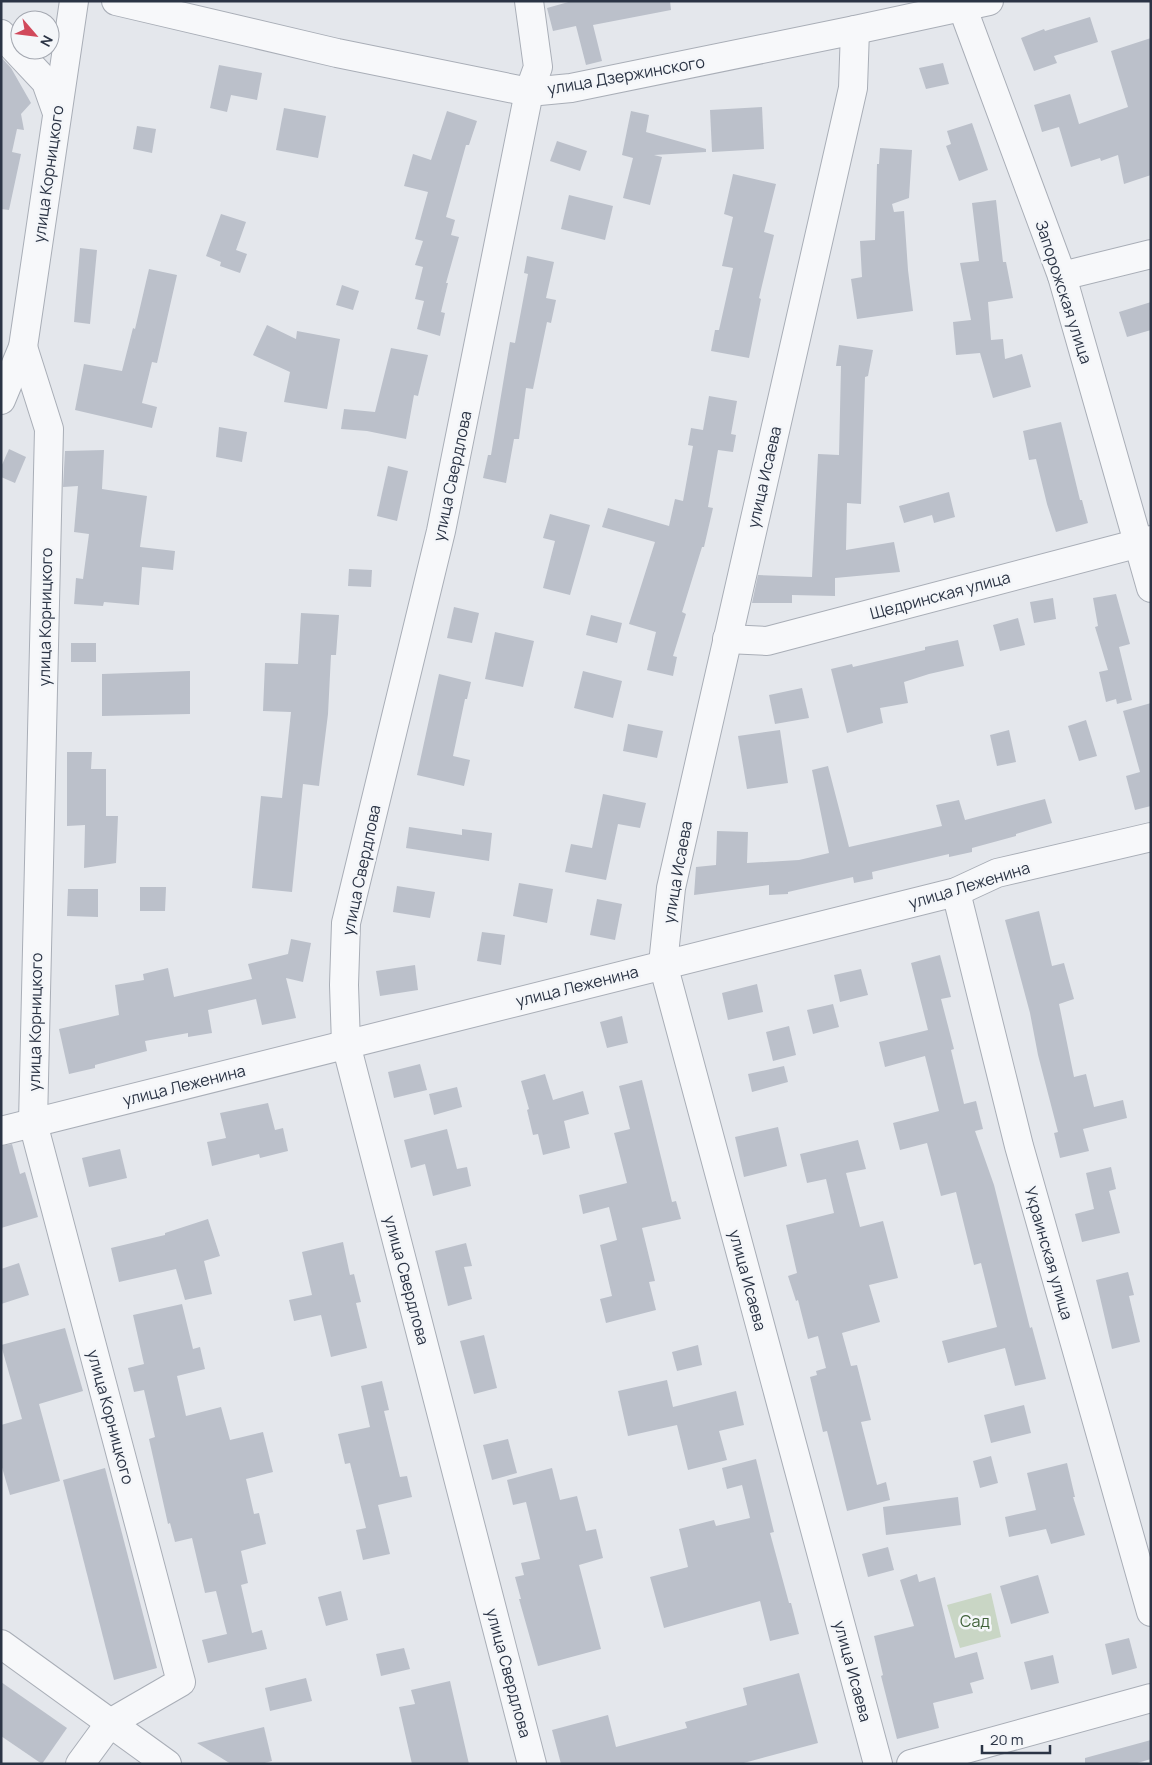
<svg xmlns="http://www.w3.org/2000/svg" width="1152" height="1765" font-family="Manrope,sans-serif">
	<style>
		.green { fill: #c9d6c5 }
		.building { fill: #bbc0ca }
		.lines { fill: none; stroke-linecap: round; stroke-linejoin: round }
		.minor-casing { stroke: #a9aeb7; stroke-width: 30 }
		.minor { stroke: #f7f8fa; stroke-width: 28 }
		.labels { text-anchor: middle; stroke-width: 5; stroke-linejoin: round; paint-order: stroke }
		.street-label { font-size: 16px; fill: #2b3445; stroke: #f4f6f9 }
		.park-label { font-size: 16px; fill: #3f6138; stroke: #f4f6f9 }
	</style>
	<rect width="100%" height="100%" fill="#e4e7ec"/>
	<path class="green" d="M991 1593 1001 1637 960 1648 947 1605Z"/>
	<g class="building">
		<path d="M572 1H670L671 10 593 25 602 61 586 65 576 26 553 31 547 8Z"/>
		<path d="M1090 17 1098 42 1054 56 1057 63 1034 71 1021 38 1044 29 1045 31Z"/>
		<path d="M1151 38V175L1124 184 1118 155 1101 161 1100 158 1071 167 1059 127 1042 132 1034 105 1070 94 1079 124 1128 107 1111 51Z"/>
		<path d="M1 57 11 68 31 103 21 114 24 130 17 129 12 152 21 154 9 210 1 209Z"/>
		<path d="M943 63 949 84 926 89 919 68Z"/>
		<path d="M219 65 262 73 257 100 231 95 227 112 210 108Z"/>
		<path d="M762 107 764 149 712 152 710 110Z"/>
		<path d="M284 108 326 116 318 158 276 150Z"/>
		<path d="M447 111 477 121 469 145H466L446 217 455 220 451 235 459 237 446 283H448L441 312 445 313 440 336 417 329 424 301 415 299 423 267 415 265 423 241 415 239 428 192 404 186 413 154 431 160Z"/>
		<path d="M631 111 649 115 646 132 706 149V152L654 155 662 157 650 205 623 198 633 158 622 155Z"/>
		<path d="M972 123 988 170 959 181 946 146 951 144 947 131Z"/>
		<path d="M137 126 156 129 152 153 133 149Z"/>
		<path d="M557 141 587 151 580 171 550 161Z"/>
		<path d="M880 148 912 150 909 198 892 204 894 212 904 211 908 270 913 311 857 319 851 279 862 277 860 241 875 240 877 164H879Z"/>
		<path d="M733 174 776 184 764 232 774 235 759 298 761 299 749 358 711 351 715 330H719L733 268 722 266 733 217 724 214Z"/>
		<path d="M569 195 613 206 605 240 561 229Z"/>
		<path d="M996 200 1003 262H1006L1013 298 988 302 991 340 1003 339 1005 359 1022 354 1031 387 993 398 980 353 956 355 953 322 971 320 960 263 979 261 972 203Z"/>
		<path d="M221 214 246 222 236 250 247 254 240 273 220 266 221 262 206 256Z"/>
		<path d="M80 248 97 250 90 324 74 322Z"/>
		<path d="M527 256 554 262 546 298 556 300 551 323 547 322 533 389 526 388 519 439H514L506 483 483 478 488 455H491L510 342 515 343 528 274 524 273Z"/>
		<path d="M149 269 177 275 157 363 152 362 142 403 157 407 152 428 75 410 84 364 122 371 133 328 135 329Z"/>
		<path d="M342 285 359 291 353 310 336 305Z"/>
		<path d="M1151 302V330L1127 337 1119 312Z"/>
		<path d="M267 325 296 339 297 331 340 339 327 409 284 402 290 372 253 355Z"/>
		<path d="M839 345 873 350 868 376 865 377 861 504 847 503 846 550 894 542 900 572 835 578V596L792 595V603H752L758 575 812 577 818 454 839 455 841 366H836Z"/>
		<path d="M391 348 428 355 418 396 414 395 406 439 367 431 341 429 344 409 375 412Z"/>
		<path d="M709 396 737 401 731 434 736 435 733 452 718 450 708 507 713 508 704 547H702L682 612 686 614 673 656 677 657 673 676 647 670 656 632 629 624 655 542 602 527 608 508 669 526 675 499 683 501 693 446 688 445 691 428 703 430Z"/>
		<path d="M1061 422 1080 500H1082L1088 523 1056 532 1047 504 1036 459 1029 460 1023 431Z"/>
		<path d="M219 427 247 432 242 462 216 457Z"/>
		<path d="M9 449 26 457 15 483 1 477V467Z"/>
		<path d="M104 450 102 489 147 496 140 547 175 551 173 570 142 567 139 605 104 602 103 606 74 604 76 578 83 579 89 534 74 532 78 486 63 487 65 451Z"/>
		<path d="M388 466 408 471 397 521 377 516Z"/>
		<path d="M949 492 955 517 934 523 932 515 904 523 899 506Z"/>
		<path d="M550 514 590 525 570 595 543 588 555 541 543 538Z"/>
		<path d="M349 569 372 570 371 587 348 586Z"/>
		<path d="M1116 594 1130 644 1119 647 1132 700 1117 704 1116 699 1106 702 1099 672 1108 670 1095 627 1098 626 1093 598Z"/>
		<path d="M1053 598 1056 619 1034 623 1030 602Z"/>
		<path d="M454 607 479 613 472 643 447 638Z"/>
		<path d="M301 613 339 615 336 655H331L328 714 319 786 303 784 292 892 252 888 261 796 282 798 291 712 263 711 265 663 298 664Z"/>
		<path d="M591 615 622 623 617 643 586 635Z"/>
		<path d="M1018 618 1025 645 1000 651 993 625Z"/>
		<path d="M495 632 534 641 523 687 485 679Z"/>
		<path d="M958 640 964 666 929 674 904 682 908 703 880 708 883 723 847 733 831 669 852 664 853 667 925 650V647Z"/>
		<rect x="71" y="643" width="25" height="19"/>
		<path d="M190 671V714L102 716V674Z"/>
		<path d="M583 671 622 681 613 718 574 708Z"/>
		<path d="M439 674 471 682 467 699H465L453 756 470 760 464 786 417 775Z"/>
		<path d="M802 688 809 718 775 724 769 695Z"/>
		<path d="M1151 703V806L1135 810 1126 776 1140 772 1123 711Z"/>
		<path d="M1086 720 1097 756 1079 761 1068 726Z"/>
		<path d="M628 724 663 731 657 758 623 751Z"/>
		<path d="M780 730 788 783 747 789 738 736Z"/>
		<path d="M1009 730 1016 762 997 766 990 735Z"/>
		<path d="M67 752H92L91 769H106V816H118L116 863 84 868 85 825 67 826Z"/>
		<path d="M828 766 849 847 942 826 936 805 959 800 965 820 1045 799 1052 823 1016 834V836L972 848V852L949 857V854L872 872 873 879 854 883 853 877 788 892V894L769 895V885L694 895 696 867 716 865 717 831 748 832 747 863 799 860 829 853 812 770Z"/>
		<path d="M603 794 646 803 640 828 618 824 606 880 565 872 571 844 592 848Z"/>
		<path d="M409 827 462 835V829L492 833 489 861 406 848Z"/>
		<path d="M519 883 553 889 547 923 513 916Z"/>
		<path d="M397 886 435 892 430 918 393 912Z"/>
		<path d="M140 887H166L165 911H140Z"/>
		<path d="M68 889H98V917L67 916Z"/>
		<path d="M597 899 622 904 615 940 590 935Z"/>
		<path d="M1039 911 1052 966 1064 963 1074 999 1059 1004 1074 1077 1086 1074 1094 1107 1123 1100 1127 1118 1083 1129 1089 1151 1060 1158 1054 1133 1058 1132 1038 1055 1030 1013 1005 920Z"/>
		<path d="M482 932 505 935 501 965 477 961Z"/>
		<path d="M291 939 311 943 303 982 286 978 296 1018 262 1025 256 999 208 1010 212 1033 188 1037V1033L145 1041 147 1051 95 1065V1068L69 1074 59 1029 119 1015 115 985 144 980 143 974 168 968 174 997 252 979 248 964 288 954Z"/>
		<path d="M940 955 951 997 941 999 954 1049 951 1050 964 1104 976 1101 983 1129 975 1131 994 1185 1030 1328 1032 1327 1046 1379 1015 1386 1005 1348 948 1363 942 1341 997 1327 981 1263 974 1265 956 1192 941 1196 927 1143 900 1150 893 1123 939 1111 925 1056 885 1067 879 1042 928 1030 911 963Z"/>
		<path d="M415 965 418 990 380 996 376 971Z"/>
		<path d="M861 969 868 995 840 1002 834 975Z"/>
		<path d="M757 984 763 1012 728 1020 722 993Z"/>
		<path d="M833 1004 839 1027 813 1034 807 1010Z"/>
		<path d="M622 1016 628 1043 607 1048 600 1022Z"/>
		<path d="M789 1026 796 1055 773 1061 766 1032Z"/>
		<path d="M420 1064 427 1090 394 1098 388 1072Z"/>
		<path d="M784 1066 788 1082 752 1092 748 1074Z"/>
		<path d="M545 1074 553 1100 583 1091 589 1114 564 1121 570 1148 543 1155 538 1134 533 1135 527 1110 529 1109 521 1081Z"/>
		<path d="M642 1080 672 1202 676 1201 681 1219 642 1228 655 1281 649 1282 656 1310 606 1323 600 1299 612 1296 600 1245 617 1240 609 1207 583 1214 579 1195 627 1183 614 1133 630 1129 619 1086Z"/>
		<path d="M457 1087 462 1107 434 1115 429 1094Z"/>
		<path d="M268 1103 275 1130 283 1128 288 1151 260 1158 259 1154 212 1166 207 1142 226 1138 220 1113Z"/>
		<path d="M778 1127 787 1166 744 1177 735 1137Z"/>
		<path d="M447 1129 457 1169 467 1167 471 1186 433 1196 425 1164 411 1168 404 1140Z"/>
		<path d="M858 1140 866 1169 846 1173 860 1227 883 1221 898 1278 869 1285 880 1322 842 1333 851 1366 857 1365 871 1420 861 1422 877 1485 886 1482 890 1500 847 1511 827 1431 823 1432 810 1377 817 1375 816 1371 826 1368 818 1336 808 1339 798 1300 796 1301 788 1276 797 1273 786 1225 834 1213 826 1179 807 1183 800 1154Z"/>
		<path d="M12 1144 20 1174 25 1172 38 1217 1 1228V1146Z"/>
		<path d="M120 1149 127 1178 89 1187 82 1158Z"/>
		<path d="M1111 1167 1116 1189 1109 1191 1120 1233 1082 1242 1075 1214 1094 1209 1086 1173Z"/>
		<path d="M208 1219 220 1256 204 1261 212 1294 185 1300 176 1269 119 1282 111 1248 165 1235V1233Z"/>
		<path d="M343 1242 350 1275 354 1274 361 1302 356 1303 367 1348 331 1357 321 1315 294 1321 289 1300 312 1295 302 1252Z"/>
		<path d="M466 1243 472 1266 464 1267 472 1299 448 1306 435 1251Z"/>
		<path d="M19 1263 29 1295 1 1304V1269Z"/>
		<path d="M1128 1272 1134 1295 1129 1296 1140 1342 1112 1349 1096 1280Z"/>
		<path d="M182 1304 193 1349 200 1347 205 1369 177 1376 186 1416 221 1407 230 1440 263 1432 273 1472 246 1479 254 1514 259 1513 266 1544 241 1551 248 1583 241 1585 252 1633 262 1630 267 1649 208 1663 202 1640 227 1634 216 1591 205 1593 192 1538 175 1542 170 1523 168 1524 149 1439 155 1437 144 1390 134 1392 128 1368 144 1364 133 1315Z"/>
		<path d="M65 1328 83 1391 39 1404 60 1481 10 1495 1 1464V1425L22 1419 1 1345Z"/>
		<path d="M484 1335 497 1388 474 1394 460 1341Z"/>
		<path d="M698 1345 702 1365 677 1371 672 1352Z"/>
		<path d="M667 1380 673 1407 736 1391 744 1425 719 1431 727 1460 688 1470 677 1425 628 1436 618 1391Z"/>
		<path d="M382 1381 389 1410 384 1411 400 1477 407 1476 412 1497 378 1505 390 1554 363 1560 356 1530 366 1528 350 1463 345 1464 338 1434 370 1427 361 1386Z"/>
		<path d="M1024 1405 1031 1433 991 1443 984 1415Z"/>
		<path d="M508 1439 517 1473 492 1480 483 1445Z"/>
		<path d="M991 1456 998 1483 980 1488 973 1461Z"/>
		<path d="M756 1459 774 1532 770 1533 789 1603H791L799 1634 770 1641 760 1601 664 1628 650 1577 688 1567 679 1529 714 1520 716 1526 750 1518 742 1485 727 1489 722 1468Z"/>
		<path d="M1067 1463 1075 1497H1073L1085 1535 1051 1544 1046 1529 1009 1537 1005 1517 1036 1510 1027 1473Z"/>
		<path d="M105 1468 157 1668 114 1680 63 1480Z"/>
		<path d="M552 1468 560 1500 577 1496 586 1531 596 1529 603 1558 579 1565 601 1649 538 1666 519 1599H521L515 1577 524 1575 521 1563 540 1559 526 1502 513 1505 507 1480Z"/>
		<path d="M958 1497 961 1525 886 1535 883 1507Z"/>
		<path d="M888 1547 894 1570 868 1577 862 1554Z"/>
		<path d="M917 1574 919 1582 935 1577 955 1658 977 1652 984 1679 970 1683 973 1693 933 1703 939 1728 897 1739 881 1676 883 1675 874 1636 914 1626 900 1580Z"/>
		<path d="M1038 1575 1049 1613 1011 1624 1000 1586Z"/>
		<path d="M341 1591 348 1620 326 1626 318 1597Z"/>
		<path d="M1129 1638 1137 1668 1112 1675 1105 1644Z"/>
		<path d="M404 1648 410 1669 381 1676 376 1654Z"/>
		<path d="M1053 1655 1059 1683 1031 1690 1024 1662Z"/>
		<path d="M799 1673 818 1743 740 1764H561L552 1730 608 1715 616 1747 687 1728 685 1722 747 1705 743 1688Z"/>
		<path d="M306 1678 312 1701 270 1711 265 1688Z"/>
		<path d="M450 1681 469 1764H412L399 1707 415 1704 411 1690Z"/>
		<path d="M1 1682 67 1728 42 1764 1 1736Z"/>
		<path d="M264 1727 272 1761 261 1764H231L197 1743Z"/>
		<path d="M1151 1740V1759L1134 1764H1085V1758Z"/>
	</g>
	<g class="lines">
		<defs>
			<g id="minor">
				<path d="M116 1 337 53 529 92 571 88 855 30 989 1"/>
				<path d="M529 1 538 67 529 92 441 531 346 923 344 985 346 1044 532 1764"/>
				<path d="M960 1 1062 276 1151 588"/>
				<path d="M855 30 853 88 671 888 663 964 878 1764"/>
				<path d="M1 34 46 82 57 113"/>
				<path d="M1062 276 1151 254"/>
				<path d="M23 347 49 429 33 1123 181 1682 110 1723 80 1764"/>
				<path d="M1 400 23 347 74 1"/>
				<path d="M727 639 767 641 1151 540"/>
				<path d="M956 892 1019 1146 1151 1612"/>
				<path d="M1 1131 956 892 997 873 1151 837"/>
				<path d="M1 1644 167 1764"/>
				<path d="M911 1764 1151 1698"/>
			</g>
		</defs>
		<use href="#minor" class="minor-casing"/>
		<use href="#minor" class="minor"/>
	</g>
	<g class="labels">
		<g class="street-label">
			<text transform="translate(626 75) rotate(-10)" y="6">улица Дзержинского</text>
			<text transform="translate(48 174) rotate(-82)" y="6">улица Корницкого</text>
			<text transform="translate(1064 292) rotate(72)" y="6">Запорожская улица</text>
			<text transform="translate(452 476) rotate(-78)" y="6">улица Свердлова</text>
			<text transform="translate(764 477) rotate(-77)" y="6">улица Исаева</text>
			<text transform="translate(940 595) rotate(-15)" y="6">Щедринская улица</text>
			<text transform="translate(45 617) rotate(-89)" y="6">улица Корницкого</text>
			<text transform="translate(361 870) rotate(-78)" y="6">улица Свердлова</text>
			<text transform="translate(677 872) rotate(-80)" y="6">улица Исаева</text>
			<text transform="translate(969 885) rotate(-17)" y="6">улица Леженина</text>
			<text transform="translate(577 986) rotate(-14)" y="6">улица Леженина</text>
			<text transform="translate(35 1022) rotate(-89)" y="6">улица Корницкого</text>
			<text transform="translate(184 1085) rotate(-14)" y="6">улица Леженина</text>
			<text transform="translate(1049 1253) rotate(74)" y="6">Украинская улица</text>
			<text transform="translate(407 1280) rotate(75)" y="6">улица Свердлова</text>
			<text transform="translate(748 1280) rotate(75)" y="6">улица Исаева</text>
			<text transform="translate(111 1417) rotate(75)" y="6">улица Корницкого</text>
			<text transform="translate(853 1671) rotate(75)" y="6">улица Исаева</text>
			<text transform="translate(509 1673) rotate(75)" y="6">улица Свердлова</text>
		</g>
		<g class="park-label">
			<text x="975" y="1627">Сад</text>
		</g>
	</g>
	<rect width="1152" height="1765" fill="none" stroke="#2b3445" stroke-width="5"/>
	<g transform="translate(35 35) rotate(118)"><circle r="24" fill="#f4f6f9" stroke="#a4a8b1"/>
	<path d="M0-4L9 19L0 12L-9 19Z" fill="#d1495b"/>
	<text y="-8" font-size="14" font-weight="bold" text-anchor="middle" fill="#2b3445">N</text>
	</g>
	<path d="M982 1745v8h68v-8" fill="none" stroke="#2b3445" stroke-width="2.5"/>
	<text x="990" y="1745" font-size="15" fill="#2b3445" stroke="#f4f6f9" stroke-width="4" paint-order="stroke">20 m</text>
</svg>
